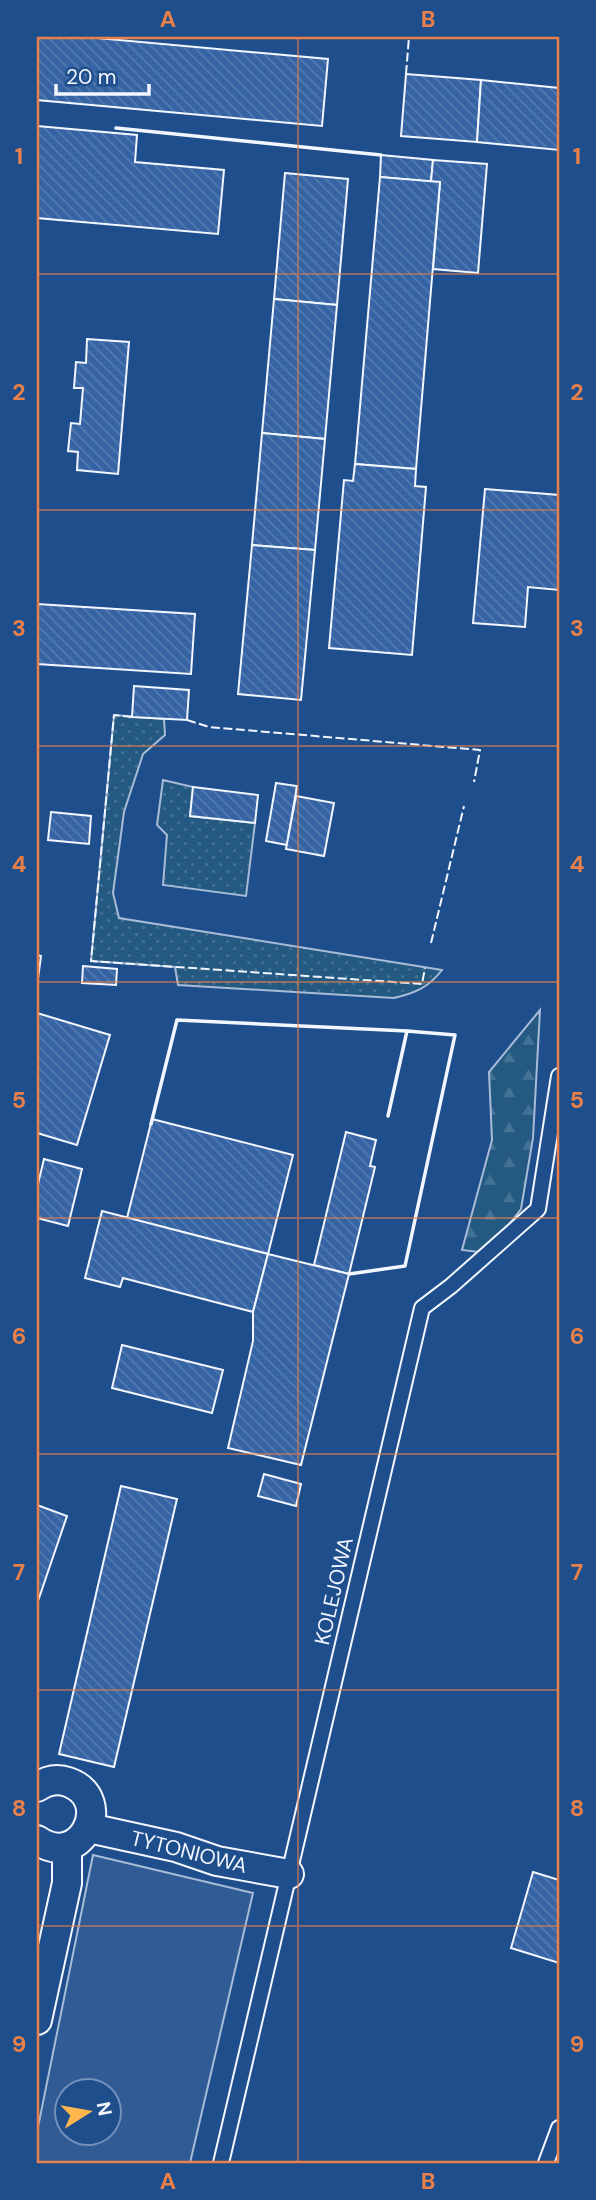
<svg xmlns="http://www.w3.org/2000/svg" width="596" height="2200" font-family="'DM Sans',sans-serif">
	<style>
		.grass { fill: url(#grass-dots); stroke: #a8bbd7; stroke-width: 2 }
		.forest { fill: url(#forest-firs); stroke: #a8bbd7; stroke-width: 2 }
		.parking { fill: #305b95; stroke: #a8bbd7; stroke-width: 2; fill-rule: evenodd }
		.building { fill: url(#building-back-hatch); stroke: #f2f6ff; stroke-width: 2 }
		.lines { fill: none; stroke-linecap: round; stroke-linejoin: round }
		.service-casing { stroke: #f2f6ff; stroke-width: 18 }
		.minor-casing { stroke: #f2f6ff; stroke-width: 32 }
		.service { stroke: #1f4e8c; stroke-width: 14 }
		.minor { stroke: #1f4e8c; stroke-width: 28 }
		.fence { stroke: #f2f6ff; stroke-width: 2; stroke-dasharray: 9 3.5; stroke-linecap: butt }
		.wall { stroke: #f2f6ff; stroke-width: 3.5 }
		.grid { fill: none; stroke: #ea8049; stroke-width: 2; stroke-opacity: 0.55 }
		.labels { text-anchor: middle; stroke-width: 5; stroke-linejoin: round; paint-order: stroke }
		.street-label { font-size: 21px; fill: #f2f6ff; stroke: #1f4e8c }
		.neatline { fill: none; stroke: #ea8049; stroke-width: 2.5 }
		.grid-label { font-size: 23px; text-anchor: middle; font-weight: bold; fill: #ea8049 }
	</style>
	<defs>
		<pattern id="grass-dots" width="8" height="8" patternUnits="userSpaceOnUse" patternTransform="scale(1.75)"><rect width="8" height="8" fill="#245a82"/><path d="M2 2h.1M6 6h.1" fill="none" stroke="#447295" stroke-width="1.8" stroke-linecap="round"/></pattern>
		<pattern id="forest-firs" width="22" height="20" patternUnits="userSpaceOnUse" patternTransform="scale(1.75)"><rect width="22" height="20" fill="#245a82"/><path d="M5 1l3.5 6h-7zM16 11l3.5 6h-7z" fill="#447295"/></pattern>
		<pattern id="building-back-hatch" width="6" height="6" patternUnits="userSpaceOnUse" patternTransform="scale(1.75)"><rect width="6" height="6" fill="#3563a3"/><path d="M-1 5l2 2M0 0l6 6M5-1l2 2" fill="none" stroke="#537ab1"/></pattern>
	</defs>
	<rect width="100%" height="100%" fill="#1f4e8c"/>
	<g class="grass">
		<path d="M114 715 164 719 165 735 143 754 124 812 113 893 119 918 442 970C428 988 415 993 394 998L178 985 175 967 91 961Z"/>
		<path d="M163 780 193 787 190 816 255 823 246 896 163 885 167 835 157 825Z"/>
	</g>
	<path class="forest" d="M540 1010 533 1138 521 1209 487 1253 462 1250 492 1140 489 1072Z"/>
	<path class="parking" d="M93 1855 253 1893 190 2163H37V2132ZM66 2092H108V2134H66Z"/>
	<g class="building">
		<path d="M37 37H86L328 59 322 126 37 100Z"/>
		<path d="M406 74 481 80 477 142 401 136Z"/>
		<path d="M481 80 559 88V150L477 142Z"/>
		<path d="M37 126 137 135 135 162 224 170 218 234 37 218Z"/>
		<path d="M381 155 433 160 431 182 380 177Z"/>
		<path d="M433 160 487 164 478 273 433 269 440 182H431Z"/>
		<path d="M285 173 348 179 337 305 274 299Z"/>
		<path d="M380 177 440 182 416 469 355 464Z"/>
		<path d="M274 299 337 305 325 439 262 433Z"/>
		<path d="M87 339 129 342 118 474 77 470 78 452 68 451 71 423 80 424 83 388H74L76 362 86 363Z"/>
		<path d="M262 433 325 439 315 550 252 545Z"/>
		<path d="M355 464 416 469 415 486 426 487 412 655 329 648 344 480 353 481Z"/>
		<path d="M485 489 559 495V590L528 587 525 627 473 623Z"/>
		<path d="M252 545 315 550 301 700 238 694Z"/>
		<path d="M37 604 195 614 191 674 37 664Z"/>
		<path d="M134 686 189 690 187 720 132 717Z"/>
		<path d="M276 783 297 786 287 845 266 841Z"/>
		<path d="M193 787 258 795 255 823 190 816Z"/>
		<path d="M296 796 334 803 324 856 286 849Z"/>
		<path d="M51 812 91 816 89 844 48 840Z"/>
		<path d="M37 955 41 956 37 986Z"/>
		<path d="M83 966 117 969 116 985 82 983Z"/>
		<path d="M37 1013 110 1035 77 1145 37 1133Z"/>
		<path d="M152 1119 293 1155 268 1254 127 1218Z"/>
		<path d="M346 1132 376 1140 370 1166 375 1167 349 1274 314 1265Z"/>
		<path d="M44 1159 82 1169 68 1226 37 1218V1188Z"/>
		<path d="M102 1211 268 1254 253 1312 123 1278 120 1287 85 1278Z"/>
		<path d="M268 1254 349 1274 301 1465 228 1448 253 1341V1312Z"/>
		<path d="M122 1345 223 1370 212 1413 112 1388Z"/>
		<path d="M264 1474 301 1484 296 1506 258 1496Z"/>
		<path d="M121 1486 177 1499 114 1767 59 1754Z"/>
		<path d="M37 1505 67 1516 37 1604Z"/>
		<path d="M533 1872 559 1880V1963L511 1948Z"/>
	</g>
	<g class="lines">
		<defs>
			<g id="service">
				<path d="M221 2163 422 1308 451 1286 538 1209 559 1076"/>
				<path d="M546 2163 559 2128"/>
			</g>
			<g id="minor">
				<path d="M37 1787C46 1781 57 1778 68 1782 116 1799 81 1871 37 1840"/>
				<path d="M89 1828 176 1847 217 1861 289 1874"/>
				<path d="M37 2020 67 1883V1847"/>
			</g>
		</defs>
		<use href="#service" class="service-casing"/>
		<use href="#minor" class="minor-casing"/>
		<use href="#service" class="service"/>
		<use href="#minor" class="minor"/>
		<g class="fence">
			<path d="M406 74 409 37"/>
			<path d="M132 717 114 715 91 961 422 984 425 968"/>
			<path d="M187 720 209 727 480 750 474 782"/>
			<path d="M431 943 464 806"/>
		</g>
		<g class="wall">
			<path d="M116 128 381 155"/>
			<path d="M151 1124 177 1020 407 1031 388 1116"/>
			<path d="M349 1274 405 1266 455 1035 407 1031"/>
		</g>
	</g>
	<path class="grid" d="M298 37V2163M37 274H559M37 510H559M37 746H559M37 982H559M37 1218H559M37 1454H559M37 1690H559M37 1926H559"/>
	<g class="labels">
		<g class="street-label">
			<text transform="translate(334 1591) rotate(-77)" y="7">KOLEJOWA</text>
			<text transform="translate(189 1852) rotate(14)" y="7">TYTONIOWA</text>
		</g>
	</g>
	<rect width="596" height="2200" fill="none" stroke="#1f4e8c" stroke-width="77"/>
	<g transform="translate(88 2112) rotate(79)"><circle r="33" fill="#1f4e8c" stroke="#7391ba" stroke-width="2"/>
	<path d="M0-5L12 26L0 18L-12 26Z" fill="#ffb74d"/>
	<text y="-10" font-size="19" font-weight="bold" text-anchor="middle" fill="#f2f6ff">N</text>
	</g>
	<path d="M56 84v10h93v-10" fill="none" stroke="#f2f6ff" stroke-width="3.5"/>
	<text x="66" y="84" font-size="21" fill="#f2f6ff" stroke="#1f4e8c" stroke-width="5" paint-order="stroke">20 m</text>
	<rect x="38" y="38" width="520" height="2124" class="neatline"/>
	<g class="grid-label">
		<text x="168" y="27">A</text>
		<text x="428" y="27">B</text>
		<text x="19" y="164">1</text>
		<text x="577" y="164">1</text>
		<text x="19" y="400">2</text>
		<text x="577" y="400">2</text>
		<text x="19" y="636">3</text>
		<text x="577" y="636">3</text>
		<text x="19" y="872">4</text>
		<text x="577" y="872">4</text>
		<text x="19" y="1108">5</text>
		<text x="577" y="1108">5</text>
		<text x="19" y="1344">6</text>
		<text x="577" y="1344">6</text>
		<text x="19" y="1580">7</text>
		<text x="577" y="1580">7</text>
		<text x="19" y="1816">8</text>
		<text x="577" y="1816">8</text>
		<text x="19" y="2052">9</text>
		<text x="577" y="2052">9</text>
		<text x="168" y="2189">A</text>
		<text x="428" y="2189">B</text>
	</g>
</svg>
